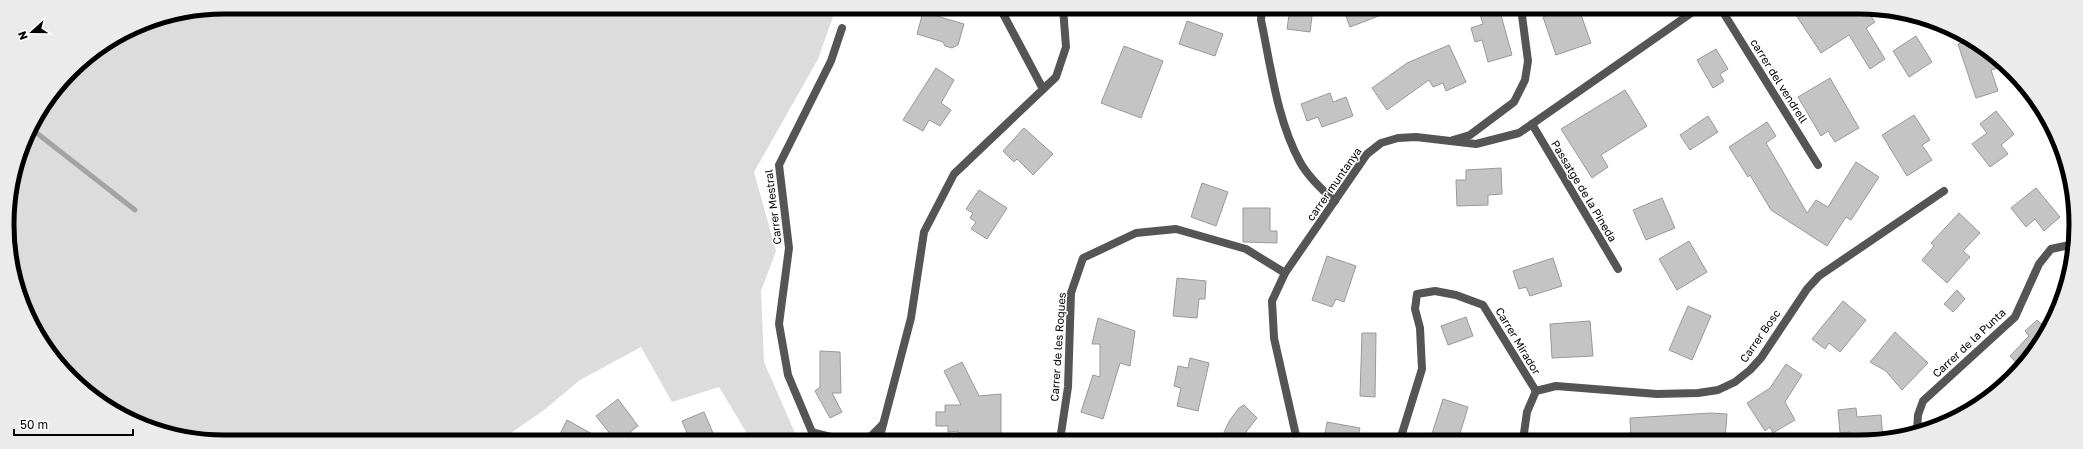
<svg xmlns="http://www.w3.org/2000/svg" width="2083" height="449" font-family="'Golos Text',sans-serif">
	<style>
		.green { fill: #dcdcdc }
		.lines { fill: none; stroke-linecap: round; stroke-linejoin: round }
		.stream { stroke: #a3a3a3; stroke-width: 5 }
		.building { fill: #c4c4c4; stroke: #999 }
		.street { stroke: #555; stroke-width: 8 }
		.labels { text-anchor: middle; stroke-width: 3; stroke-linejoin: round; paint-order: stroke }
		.street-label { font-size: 11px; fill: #000; stroke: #fff }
		.rim { fill: none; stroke: #000; stroke-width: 5 }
	</style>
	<rect width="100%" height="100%" fill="#fff"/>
	<path class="green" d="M225 7 836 8 818 59 754 172 776 251 761 291 764 362 798 440H751L719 387 672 402 641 347 580 380 544 410 501 440H196L116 413 52 357 14 281 7 210 29 129 81 61 141 23Z"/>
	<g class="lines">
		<path class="stream" d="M29 130 38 134 135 210"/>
	</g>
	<g class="building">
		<path d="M1290 8H1313L1310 32 1287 29Z"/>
		<path d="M1343 8H1397V9L1350 27Z"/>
		<path d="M1478 8H1499L1512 55 1488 62 1482 40 1475 42 1471 28 1483 24Z"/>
		<path d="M1569 9H1579L1591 43 1556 55 1543 17Z"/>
		<path d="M1792 9H1866L1875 22 1866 28 1885 59 1870 69 1849 35 1821 53Z"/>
		<path d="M923 12 964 24 958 45 952 48 945 46 943 42 917 34Z"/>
		<path d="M1187 21 1223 34 1215 56 1179 44Z"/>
		<path d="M1916 36 1932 62 1909 77 1893 51Z"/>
		<path d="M1972 40 2002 67 1991 70 1998 91 1976 98 1958 44Z"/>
		<path d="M1449 45 1466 82 1446 91 1443 83 1433 87 1429 80 1387 110 1372 88 1407 63Z"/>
		<path d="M1124 46 1163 61 1141 118 1101 103Z"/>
		<path d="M1716 49 1728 69 1720 74 1724 81 1713 88 1697 60Z"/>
		<path d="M936 68 954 80 941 103 951 110 940 126 929 120 923 131 903 120Z"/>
		<path d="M1830 78 1859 128 1835 142 1828 131 1821 136 1798 97Z"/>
		<path d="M1625 90 1647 126 1601 155 1608 167 1592 178 1561 129Z"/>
		<path d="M1330 93 1333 102 1346 97 1353 116 1322 127 1318 117 1307 121 1301 104Z"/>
		<path d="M1996 111 2014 134 2001 145 2008 154 1990 167 1972 144 1987 133 1980 124Z"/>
		<path d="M1914 115 1930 140 1922 145 1932 160 1907 176 1882 135Z"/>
		<path d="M1708 116 1718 132 1690 150 1680 135Z"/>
		<path d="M1767 122 1776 136 1766 143 1807 213 1816 200 1828 207 1856 162 1879 177 1851 220 1846 217 1827 246 1771 210 1750 175 1748 177 1729 147Z"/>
		<path d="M1024 128 1053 154 1033 175 1017 159 1014 162 1003 151Z"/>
		<path d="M1501 168 1502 194 1488 195V205L1457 206 1456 180H1466V170Z"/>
		<path d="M1202 183 1228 192 1216 226 1191 217Z"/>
		<path d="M2036 188 2060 217 2044 231 2035 219 2026 227 2011 208Z"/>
		<path d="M979 190 1007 208 987 239 971 229 976 222 970 218 973 213 966 209Z"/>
		<path d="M1662 198 1675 228 1646 240 1633 210Z"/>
		<path d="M1243 208H1270V231H1277V243L1243 242Z"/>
		<path d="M1959 213 1980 233 1963 251 1970 257 1947 283 1922 260 1934 246 1931 243Z"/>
		<path d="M1689 241 1707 272 1677 290 1659 259Z"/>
		<path d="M1327 256 1356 266 1344 302 1336 299 1332 307 1312 300Z"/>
		<path d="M1553 258 1562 286 1530 296 1526 287 1519 289 1513 271Z"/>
		<path d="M1177 278 1206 281 1205 299H1199L1197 318 1173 316Z"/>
		<path d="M1957 290 1965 299 1953 312 1944 304Z"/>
		<path d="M1843 301 1866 320 1840 352 1829 343 1825 349 1812 339Z"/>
		<path d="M1688 306 1711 316 1692 360 1669 350Z"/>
		<path d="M1466 317 1473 336 1448 345 1441 326Z"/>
		<path d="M1098 318 1135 331 1130 366 1120 363 1103 419 1081 412 1093 375 1100 377V344H1092Z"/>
		<path d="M2046 318 2052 323 2020 367 2010 356 2029 336 2025 331 2037 320 2041 324Z"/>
		<path d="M1590 321 1593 356 1552 358 1550 324Z"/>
		<path d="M1895 332 1928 363 1902 390 1886 371 1870 362Z"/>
		<path d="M1362 333H1376L1375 397 1360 396Z"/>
		<path d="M820 351 840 352 841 393H832L842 412 830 418 815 391 820 387Z"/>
		<path d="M1190 358 1209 363 1198 411 1177 406 1181 388 1174 386 1178 366 1188 368Z"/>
		<path d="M962 362 979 396 1001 394V438L958 440V431L948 432V426H936V412H945V405H961L944 371Z"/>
		<path d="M1786 364 1802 375 1785 402 1795 420 1773 433 1770 427 1765 431 1747 403 1770 388Z"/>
		<path d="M618 399 638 426 630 432 636 440H615L596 416Z"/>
		<path d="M1443 399 1468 407 1458 440H1430Z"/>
		<path d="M1244 405 1257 418 1246 432 1244 440H1224V432L1230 420 1239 408Z"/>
		<path d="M1856 408 1857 417 1881 415 1883 440H1851L1850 432 1840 433 1838 410Z"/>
		<path d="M704 412 716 440H690L682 421Z"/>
		<path d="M1711 413 1727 414 1725 440H1708L1709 438 1631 440 1630 418Z"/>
		<path d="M567 420 603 440H557Z"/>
		<path d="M1327 422 1360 428 1357 440H1324Z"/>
	</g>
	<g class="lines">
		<g class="street">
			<path d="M1000 8 1043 89"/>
			<path d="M1262 8 1261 20C1271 67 1277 120 1300 162 1309 178 1322 190 1335 201"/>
			<path d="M1721 9 1818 165"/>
			<path d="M842 28 831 61 779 165 789 248 779 324 788 375 812 432 843 440"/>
			<path d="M1532 124 1618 269"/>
			<path d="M1453 140 1470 135 1514 102 1525 80 1528 61 1521 8"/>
			<path d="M1917 431 1918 415 1923 401 2015 317 2039 264 2051 249 2074 244"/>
			<path d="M867 440 883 424"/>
			<path d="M879 440 911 318 924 232 954 174 1056 77 1066 47 1063 8"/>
			<path d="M1060 440 1068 387 1071 293 1083 258 1136 233 1176 229 1246 249 1285 273"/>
			<path d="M1297 440 1274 338 1272 301 1285 273 1367 154 1381 143 1398 138 1416 137 1476 144 1519 133 1697 9"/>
			<path d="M1400 440 1422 369 1420 328 1415 309 1417 294 1435 291 1456 295 1483 305 1536 391"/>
			<path d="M1523 440 1527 412 1536 391 1556 386 1657 394 1698 393 1718 390 1735 382 1750 370 1761 358 1807 289 1819 276 1944 191"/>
		</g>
	</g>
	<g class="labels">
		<g class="street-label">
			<text transform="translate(1779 81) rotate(58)" y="4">carrer del vendrell</text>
			<text transform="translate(1334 184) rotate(-55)" y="4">carrer muntanya</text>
			<text transform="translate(1584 191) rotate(59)" y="4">Passatge de la Pineda</text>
			<text transform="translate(773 207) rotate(-97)" y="4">Carrer Mestral</text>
			<text transform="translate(1760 336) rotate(-55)" y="4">Carrer Bosc</text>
			<text transform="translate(1518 341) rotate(59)" y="4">Carrer Mirador</text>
			<text transform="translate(1969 343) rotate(-43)" y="4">Carrer de la Punta</text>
			<text transform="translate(1058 347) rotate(-86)" y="4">Carrer de les Roques</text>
		</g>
	</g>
	<path d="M0 0H2083V449H0ZM224 14H1859A210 210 0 0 1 2069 224V225A210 210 0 0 1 1859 435H224A210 210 0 0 1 14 225V224A210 210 0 0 1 224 14Z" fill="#ebebeb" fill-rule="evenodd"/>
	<path class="rim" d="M224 14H1859A210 210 0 0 1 2069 224V225A210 210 0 0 1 1859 435H224A210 210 0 0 1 14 225V224A210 210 0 0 1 224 14Z"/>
	<g transform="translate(32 32) rotate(249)" stroke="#ffffff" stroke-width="3" paint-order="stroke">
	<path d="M0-3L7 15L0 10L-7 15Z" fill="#000000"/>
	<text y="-6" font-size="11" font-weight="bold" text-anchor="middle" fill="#000000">N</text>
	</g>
	<path d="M14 429v6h119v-6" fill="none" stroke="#000000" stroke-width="2"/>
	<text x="20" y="429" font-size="12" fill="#000000" stroke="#ffffff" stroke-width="3" paint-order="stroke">50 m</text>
</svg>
